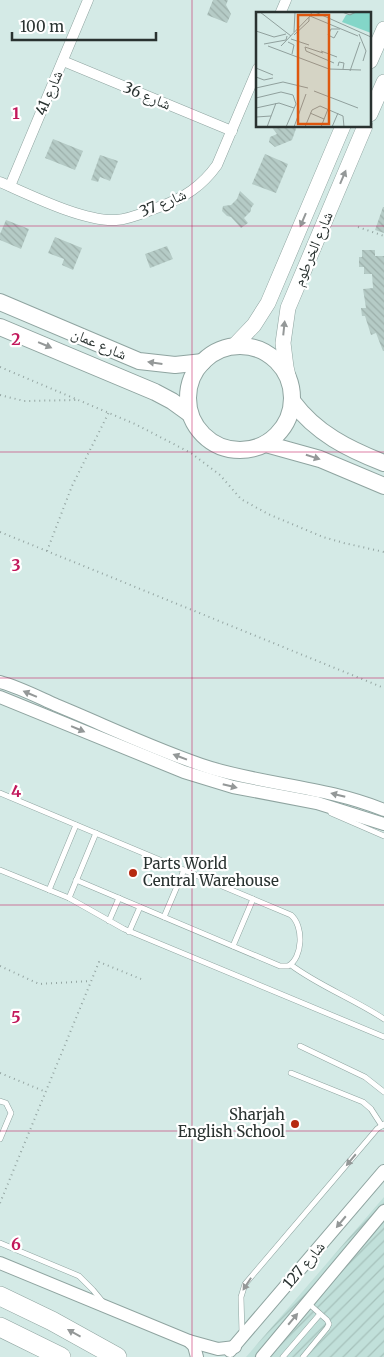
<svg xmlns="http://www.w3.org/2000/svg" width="384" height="1357" font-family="Merriweather,'Noto Naskh Arabic',serif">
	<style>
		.industrial { fill: url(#industrial-furrows) }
		.building { fill: url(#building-back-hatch) }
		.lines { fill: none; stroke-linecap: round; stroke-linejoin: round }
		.service-casing { stroke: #8fa4a0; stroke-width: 6 }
		.minor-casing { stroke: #8fa4a0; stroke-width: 11 }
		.tertiary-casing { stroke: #8fa4a0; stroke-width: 14 }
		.secondary-casing { stroke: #8fa4a0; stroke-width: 16 }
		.primary-casing { stroke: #8fa4a0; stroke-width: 18 }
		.motorway-casing { stroke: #8fa4a0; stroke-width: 20 }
		.path { stroke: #94a5a2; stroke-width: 2; stroke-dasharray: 1 4; stroke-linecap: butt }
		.service { stroke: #fff; stroke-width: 5 }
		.minor { stroke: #fff; stroke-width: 10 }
		.tertiary { stroke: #fff; stroke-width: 12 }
		.secondary { stroke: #fff; stroke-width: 15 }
		.primary { stroke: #fff; stroke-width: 16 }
		.motorway { stroke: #fff; stroke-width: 19 }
		.oneway { fill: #949898 }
		.grid { fill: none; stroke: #c2185b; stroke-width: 1; stroke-opacity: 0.55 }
		.poi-dot { fill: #b62a10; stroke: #fff; stroke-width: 2 }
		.labels { text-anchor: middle; stroke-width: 4.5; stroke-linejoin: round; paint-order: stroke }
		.street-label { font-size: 15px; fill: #293230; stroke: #fff }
		.poi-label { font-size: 15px; fill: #293230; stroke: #fff; text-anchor: start }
		.inset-road { fill: none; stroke: #90a09d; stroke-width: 1 }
		.view { fill: #de570e; fill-opacity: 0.15; stroke: #de570e; stroke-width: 2.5 }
		.inset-edge { fill: none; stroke: #293230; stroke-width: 2.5 }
		.grid-label { font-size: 16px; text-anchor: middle; font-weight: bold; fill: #c2185b; stroke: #fff; stroke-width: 4.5; stroke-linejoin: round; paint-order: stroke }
	</style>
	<defs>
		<pattern id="industrial-furrows" width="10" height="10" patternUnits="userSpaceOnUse" patternTransform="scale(1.25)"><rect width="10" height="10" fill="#c1e0da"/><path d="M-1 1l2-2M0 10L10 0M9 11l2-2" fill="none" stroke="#a6c1bb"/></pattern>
		<pattern id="building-back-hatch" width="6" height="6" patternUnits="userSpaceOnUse" patternTransform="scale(1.25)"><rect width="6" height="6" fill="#b5cbc6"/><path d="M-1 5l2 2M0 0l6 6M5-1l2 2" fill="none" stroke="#9cafaa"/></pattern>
	</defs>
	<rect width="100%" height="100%" fill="#d4eae6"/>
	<path class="industrial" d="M384 1197V1357H246Z"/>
	<g class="building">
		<path d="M213 0H228L226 5 231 14 227 23 207 15Z"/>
		<path d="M271 126H297L292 140 275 147 269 142 270 137 277 134Z"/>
		<path d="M53 139 83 151 75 170 45 158Z"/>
		<path d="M265 154 288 164 276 193 252 184Z"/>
		<path d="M100 155 118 161 110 181 100 177 98 182 91 180Z"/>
		<path d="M240 191 254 204 251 208V211L244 218 248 223 241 228 231 217 227 216 222 211 223 206 231 205 237 199Z"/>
		<path d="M383 207H384V233L375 230Z"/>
		<path d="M6 220 29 229 21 249 0 240V234Z"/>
		<path d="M55 237 82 248 73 270 62 265 64 259 48 253Z"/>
		<path d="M167 246 173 259 150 268 145 254Z"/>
		<path d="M362 250H375V256H384V351H383L376 333 371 335 365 316H362L361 308H366L363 289 373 288 372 274H364V267H359V257H362Z"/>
	</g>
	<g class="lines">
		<defs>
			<g id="service">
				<path d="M0 793 291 915C304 926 303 958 288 966H280L76 880"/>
				<path d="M331 813 384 836"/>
				<path d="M0 870 69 898 124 929 384 1037"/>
				<path d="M49 890 76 825"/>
				<path d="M69 898 96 833"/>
				<path d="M164 917 184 870"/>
				<path d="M109 921 119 898"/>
				<path d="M129 932 140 907"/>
				<path d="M233 946 253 899"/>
				<path d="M291 965C319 986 354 999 384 1019"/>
				<path d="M300 1046 365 1077 384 1092"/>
				<path d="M291 1073 363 1102 371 1109 382 1126"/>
				<path d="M0 1101 6 1103 11 1113 0 1139"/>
				<path d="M0 1243 79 1276 93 1290 102 1301"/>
				<path d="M242 1333 241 1297 245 1284 377 1129 384 1124"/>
				<path d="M283 1357 320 1314"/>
				<path d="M303 1357 327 1328 329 1324 327 1320 308 1303"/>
			</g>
			<g id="minor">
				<path d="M280 14 286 0"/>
				<path d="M63 61 232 131"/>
				<path d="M0 182C30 195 84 222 116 220 131 219 145 212 159 207 184 198 202 186 217 165L258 68"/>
				<path d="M10 186 88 0"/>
			</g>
			<g id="tertiary">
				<path d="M0 682C19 687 38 697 56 705 107 726 158 751 211 768 268 785 328 787 384 810"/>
				<path d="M0 697 184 772 233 787 317 803 384 824"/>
				<path d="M0 1263 189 1341 218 1349 235 1347"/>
				<path d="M189 1341 194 1346 197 1357"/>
				<path d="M230 1351 384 1171"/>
				<path d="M262 1357 384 1211"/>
			</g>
			<g id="secondary">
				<path d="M370 61 384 29"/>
				<path d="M370 114 384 82"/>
				<path d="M234 346 254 325 268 303 343 126"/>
				<path d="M288 376 286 367 283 343 288 308 365 126"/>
			</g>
			<g id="primary">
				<path d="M0 302 139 361 175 365 203 362"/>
				<path d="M0 327 155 392 172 401 190 414"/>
				<circle cx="240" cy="398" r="52"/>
				<path d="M293 402C316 433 348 449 384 463"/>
				<path d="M266 444 320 459 384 486"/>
			</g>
			<g id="motorway">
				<path d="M0 1296 52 1321 117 1357"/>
				<path d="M0 1327 61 1357"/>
			</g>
		</defs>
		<use href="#service" class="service-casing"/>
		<use href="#minor" class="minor-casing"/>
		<use href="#tertiary" class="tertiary-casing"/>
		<use href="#secondary" class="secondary-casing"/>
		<use href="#primary" class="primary-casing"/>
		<use href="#motorway" class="motorway-casing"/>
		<g class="path">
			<path d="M358 227 384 236"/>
			<path d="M0 367 135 424 191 453 220 475 241 499 268 514 323 537 344 543 384 552"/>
			<path d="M0 395 24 401 76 400"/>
			<path d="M0 532 384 688"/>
			<path d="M47 551 72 486 109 412"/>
			<path d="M0 966 39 984 91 981"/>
			<path d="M0 1073 46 1092"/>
			<path d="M0 1203 99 962 141 979"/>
		</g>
		<use href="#service" class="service"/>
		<use href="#minor" class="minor"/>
		<use href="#tertiary" class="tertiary"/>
		<use href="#secondary" class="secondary"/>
		<use href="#primary" class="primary"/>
		<use href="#motorway" class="motorway"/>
	</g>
	<defs><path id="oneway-solid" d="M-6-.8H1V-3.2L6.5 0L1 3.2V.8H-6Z" transform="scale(1.25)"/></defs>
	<g class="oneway">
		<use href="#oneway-solid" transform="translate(343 177) rotate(-67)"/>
		<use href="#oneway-solid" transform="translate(303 220) rotate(113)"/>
		<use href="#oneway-solid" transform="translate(284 328) rotate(-84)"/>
		<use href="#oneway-solid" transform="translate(45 345) rotate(23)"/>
		<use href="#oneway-solid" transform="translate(155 363) rotate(-172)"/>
		<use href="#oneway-solid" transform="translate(313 457) rotate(18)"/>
		<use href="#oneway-solid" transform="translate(30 694) rotate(-157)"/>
		<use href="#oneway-solid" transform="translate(78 729) rotate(23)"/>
		<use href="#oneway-solid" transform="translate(180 757) rotate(-159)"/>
		<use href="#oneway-solid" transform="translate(230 786) rotate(14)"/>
		<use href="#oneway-solid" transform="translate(338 795) rotate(-166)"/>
		<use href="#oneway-solid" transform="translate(351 1160) rotate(130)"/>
		<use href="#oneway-solid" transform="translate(341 1222) rotate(130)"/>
		<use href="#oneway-solid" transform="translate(247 1284) rotate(123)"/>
		<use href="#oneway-solid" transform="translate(293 1319) rotate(-50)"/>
		<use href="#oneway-solid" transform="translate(74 1333) rotate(-151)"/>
	</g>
	<path class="grid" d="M192 0V1357M0 226H384M0 452H384M0 678H384M0 905H384M0 1131H384"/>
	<g class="poi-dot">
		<circle cx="133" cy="873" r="5"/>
		<circle cx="295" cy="1124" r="5"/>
	</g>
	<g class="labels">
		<g class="street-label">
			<text transform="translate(49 93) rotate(-67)" y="5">شارع 41</text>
			<text transform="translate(147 96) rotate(22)" y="5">شارع 36</text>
			<text transform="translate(163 203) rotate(-23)" y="5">شارع 37</text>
			<text transform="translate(313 249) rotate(-67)" y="5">شارع الخرطوم</text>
			<text transform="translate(99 344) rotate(23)" y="5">شارع عمان</text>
			<text transform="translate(304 1265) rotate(-50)" y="5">شارع 127</text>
		</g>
		<g class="poi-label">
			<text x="143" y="869">Parts World<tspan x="143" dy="17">Central Warehouse</tspan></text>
			<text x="285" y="1120" text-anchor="end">Sharjah<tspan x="285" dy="17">English School</tspan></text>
		</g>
	</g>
	<g transform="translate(256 12)">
		<rect width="115" height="115" fill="#d4eae6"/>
		<path d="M102 0H115V21L86 10 90 3Z" fill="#83d6c8"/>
		<path class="inset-road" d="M4 0 35 24M56 0 54 4 102 24M59 0 115 25M86 0 94 3 100 0M0 19 18 25 30 22M82 19 78 26 72 23 75 17H84M38 20 39 0M103 22 110 39 107 49M38 23 53 9V5M35 27 53 33M32 30 38 33 36 42M8 32 30 28 31 24M12 34 73 57 105 58M25 34 54 4M65 39 81 45M67 41 49 35 50 39 78 51M82 54 83 50 88 51 87 57M0 56 17 63M94 59 104 30M0 65 8 68 17 66M0 76 27 70 52 76M58 79 102 96M0 86 25 80 37 83 40 92 30 115M0 96 23 91 38 96M54 101 68 107M0 105 15 104M11 115 20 91M38 115 50 82M49 115 56 98 64 94 87 104 88 115M65 115 72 97M76 115 82 101"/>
		<path class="view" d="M42 3H73V112H42Z"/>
		<rect width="115" height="115" class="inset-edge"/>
	</g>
	<g class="grid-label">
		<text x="16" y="119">1</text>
		<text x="16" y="345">2</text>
		<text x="16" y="571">3</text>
		<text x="16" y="797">4</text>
		<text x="16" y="1023">5</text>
		<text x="16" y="1250">6</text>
	</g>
	<path d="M12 32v8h144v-8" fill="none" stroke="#293230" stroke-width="2.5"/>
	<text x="20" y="32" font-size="15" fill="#293230" stroke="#ffffff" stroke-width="4" paint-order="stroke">100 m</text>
</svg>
